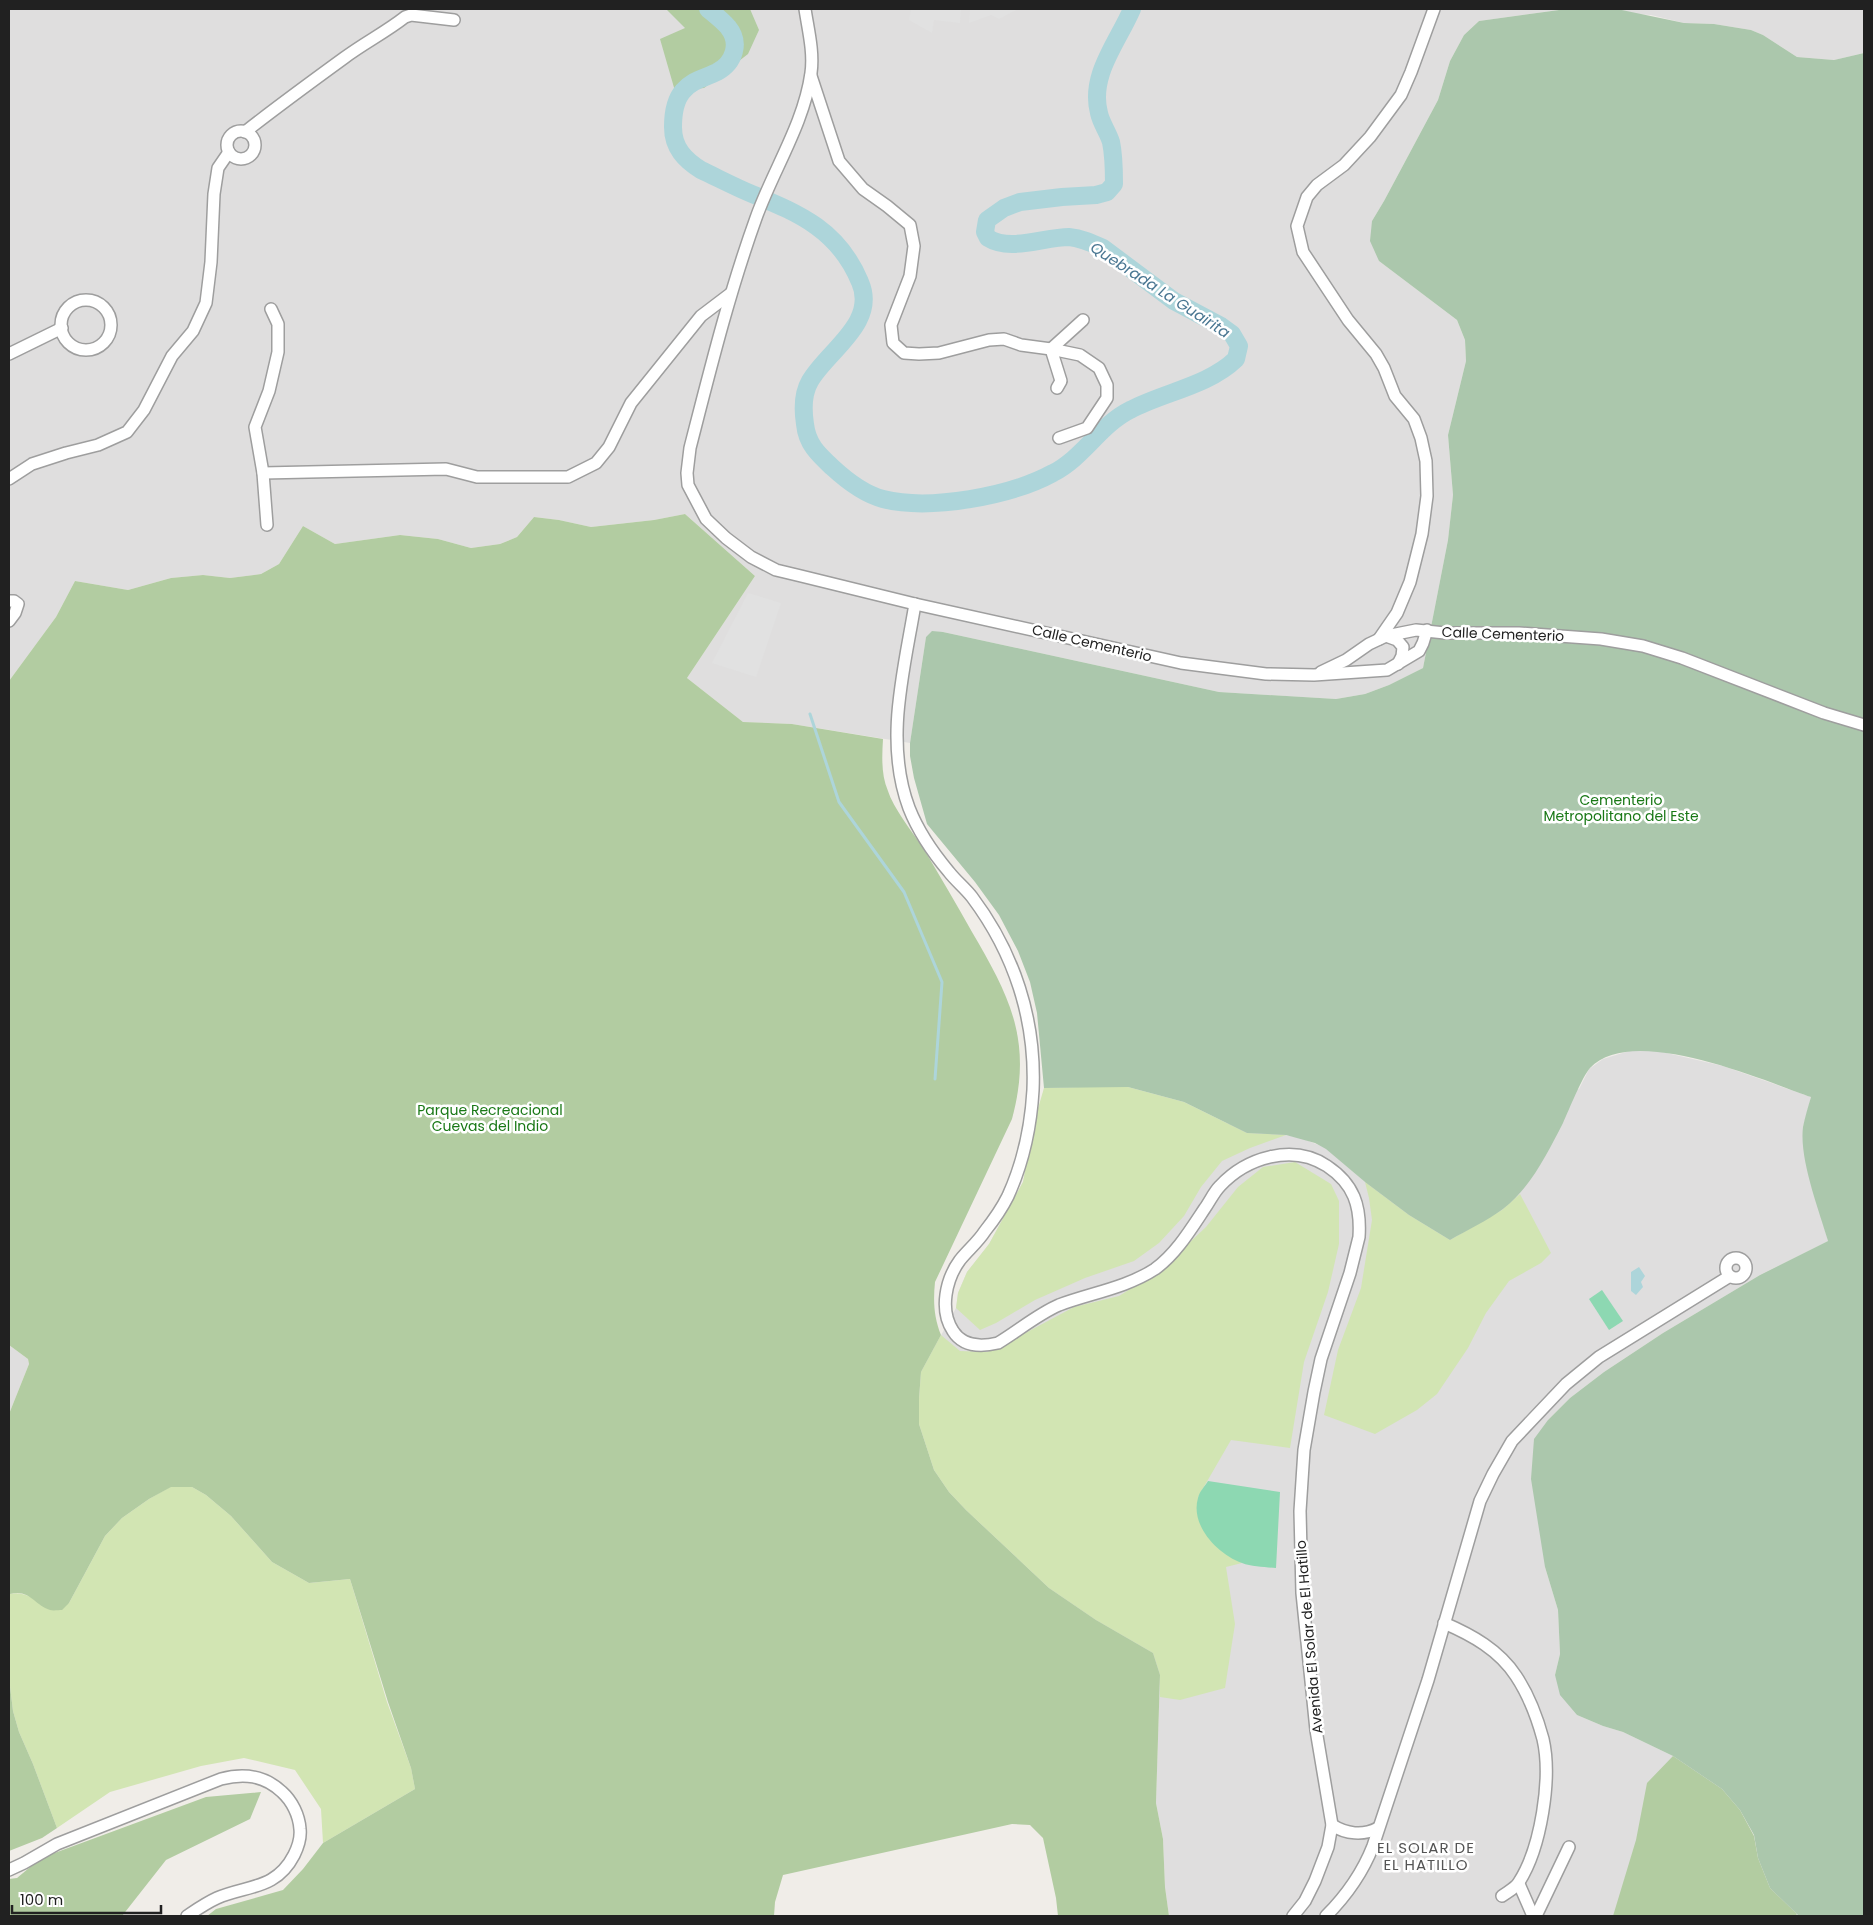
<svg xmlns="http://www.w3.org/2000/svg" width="1873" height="1925" font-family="Poppins,sans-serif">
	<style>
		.residential { fill: #dfdede }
		.grass { fill: #d2e5b3 }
		.forest { fill: #b2cca1 }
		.cemetery { fill: #abc7ac }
		.pitch { fill: #8dd8b2 }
		.parking { fill: #e1e1e1 }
		.water { fill: #add5da }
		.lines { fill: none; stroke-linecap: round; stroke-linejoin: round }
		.stream { stroke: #add5da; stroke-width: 3 }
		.river { stroke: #add5da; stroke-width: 18 }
		.street-casing { stroke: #9e9e9e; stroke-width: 14 }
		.street { stroke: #fff; stroke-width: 11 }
		.labels { text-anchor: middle; stroke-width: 5; stroke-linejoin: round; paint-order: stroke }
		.street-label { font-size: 14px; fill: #212121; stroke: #fff }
		.park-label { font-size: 14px; fill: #197816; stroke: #fff }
		.water-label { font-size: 15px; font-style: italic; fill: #4a7792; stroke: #fff }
		.neighbourhood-label { font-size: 15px; letter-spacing: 1px; fill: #545454; stroke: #fff }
	</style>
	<rect width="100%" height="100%" fill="#f0ede8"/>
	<g class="residential">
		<path d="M9 9H1864V53L1834 60 1797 57 1763 35 1751 30 1714 24 1684 23 1651 15 1559 10 1479 21 1464 35 1450 61 1438 100 1384 201 1372 221 1379 261 1457 320 1465 340 1466 361 1448 435 1453 495 1448 540 1423 668 1389 685 1365 694 1336 699 1219 692 943 632 926 637 910 743 792 724 743 722 687 678 755 576 685 514 654 520 591 527 559 520 534 517 517 537 500 544 471 548 438 539 400 535 335 544 303 526 279 564 261 574 230 578 203 575 171 578 128 590 75 581 56 617 9 681Z"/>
		<path d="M1629 1051H1658L1723 1066 1811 1097 1803 1128V1142L1807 1167 1828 1241 1760 1275 1663 1333 1604 1372 1570 1398 1548 1420 1545 1567 1558 1610 1560 1654 1555 1675 1577 1715 1603 1726 1623 1732 1673 1756 1722 1789 1770 1888 1799 1916H1169L1165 1887 1163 1839 1156 1803 1160 1675 1096 1620 1049 1588 921 1372 956 1308 958 1293 967 1272 989 1244 1023 1182 1044 1088 1301 1138 1326 1148 1365 1182 1579 1089 1589 1069 1603 1059Z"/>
		<path d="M9 1345 28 1359 29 1364 9 1414Z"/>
	</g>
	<g class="grass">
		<path d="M1079 1087H1128L1184 1102 1247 1133 1286 1135 1250 1148 1222 1161 1201 1187 1184 1216 1159 1243 1134 1261 1085 1278 1035 1300 996 1323 980 1330 956 1308 958 1293 967 1272 989 1244 1023 1182 1034 1122 1044 1088Z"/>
		<path d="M1295 1162 1331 1184 1339 1201V1244L1328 1292 1304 1362 1290 1448 1231 1440 1198 1497 1230 1556 1242 1563 1226 1567 1235 1624 1225 1688 1180 1700 1160 1697V1675L1153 1653 1096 1620 1049 1588 966 1510 949 1492 934 1470 919 1424V1399L921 1372 941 1335 960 1351 987 1352 1014 1339 1074 1307 1119 1296 1159 1271 1206 1227 1238 1187 1263 1167Z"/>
		<path d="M1365 1182 1409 1215 1450 1240 1502 1210 1520 1194 1551 1253 1541 1263 1509 1281 1486 1313 1468 1348 1437 1394 1417 1410 1375 1434 1324 1415 1338 1350 1361 1288 1372 1220 1369 1198Z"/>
		<path d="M170 1487H192L206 1495 231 1516 272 1562 309 1583 350 1579 387 1702 411 1768 415 1789 323 1843 321 1809 295 1770 244 1758 201 1766 110 1792 57 1828 33 1764 19 1732 13 1711 9 1678V1599L10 1594C26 1590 38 1602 51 1610L69 1603 105 1536 122 1518 149 1499Z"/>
	</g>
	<g class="forest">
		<path d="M666 9H750L759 30 748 54 704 88 675 91 660 39 685 28Z"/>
		<path d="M685 514 755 576 687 678 743 722 792 724 883 739C882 756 881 775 888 791 893 807 912 832 922 846 939 875 956 903 972 932 1010 997 1033 1041 1012 1119L935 1282C933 1302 934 1317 941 1335L921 1372 919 1399V1424L934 1470 949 1492 966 1510 1049 1588 1096 1620 1153 1653 1160 1675 1156 1803 1163 1839 1165 1887 1169 1916H1058L1056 1898 1043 1838 1030 1825 1012 1824 783 1875 775 1902 774 1916H207L216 1909 283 1890 303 1869 323 1843 415 1789 411 1768 388 1702 350 1579 309 1583 272 1562 231 1516 206 1495 192 1487H171L149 1499 122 1518 105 1536 69 1603 62 1610C59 1610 53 1611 50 1610 34 1605 30 1589 10 1594L9 1599V1414L29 1364 28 1359 9 1345V681L56 617 75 581 128 590 171 578 203 575 230 578 261 574 279 564 303 526 335 544 400 535 438 539 471 548 500 544 517 537 534 517 559 520 591 527 654 520Z"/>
		<path d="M9 1678 13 1711 19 1732 33 1764 57 1828 42 1838 9 1851Z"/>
		<path d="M1673 1756 1722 1789 1740 1810 1754 1836 1758 1858 1770 1888 1797 1914 1795 1916H1613L1636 1840 1647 1783Z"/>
		<path d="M261 1792 250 1819 166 1860 122 1916H9V1879L17 1878 41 1858 206 1797Z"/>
	</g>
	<path class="cemetery" d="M1617 9 1684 23 1714 24 1751 30 1763 35 1797 57 1834 60 1864 53V1916H1799L1770 1888 1758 1858 1754 1835 1740 1810 1722 1789 1673 1756 1623 1732 1603 1726 1577 1715 1560 1695 1555 1675 1560 1654 1558 1610 1545 1567 1531 1479 1534 1439 1548 1420 1570 1398 1604 1372 1663 1333 1760 1275 1828 1241C1819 1210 1799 1159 1803 1127 1805 1117 1808 1107 1811 1097 1762 1080 1632 1023 1590 1068 1582 1077 1569 1110 1563 1123 1547 1154 1531 1187 1503 1209 1487 1221 1467 1230 1450 1240L1409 1215 1365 1182 1326 1149 1315 1143 1286 1135 1247 1133 1184 1102 1128 1087 1044 1088 1037 1013 1030 982 1018 951 999 915 975 882 927 824 914 778 910 756V743L926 637 932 631 943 632 1219 692 1336 699 1365 694 1389 685 1423 668 1448 540 1453 495 1448 435 1466 361 1465 340 1457 320 1379 261 1370 241 1372 221 1384 201 1438 100 1450 61 1464 35 1479 21 1559 10Z"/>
	<g class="pitch">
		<path d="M1602 1290 1623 1321 1609 1330 1589 1299Z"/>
		<path d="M1208 1481 1280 1492 1276 1568C1266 1567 1252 1567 1242 1563 1217 1554 1190 1525 1198 1498 1199 1492 1205 1486 1208 1481Z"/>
	</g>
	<g class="parking">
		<path d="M911 9H961L960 23 934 20 932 33 909 20Z"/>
		<path d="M970 9H1018L999 19 991 15 969 23Z"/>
		<path d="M748 593 781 603 756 677 712 663Z"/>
	</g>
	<path class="water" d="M1639 1267 1645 1276 1641 1282 1643 1287 1636 1295 1631 1291V1272Z"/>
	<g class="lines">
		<path class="stream" d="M810 714 839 802 904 892 942 982 935 1079"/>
		<path class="river" d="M708 9C714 14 722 20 728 27 741 43 734 63 717 72 705 78 692 80 683 91 675 100 673 115 673 127 673 148 685 160 701 170 718 178 735 187 752 194 801 214 839 231 860 282 878 323 827 351 810 381 803 393 803 411 805 424 807 444 818 454 832 467 846 480 864 494 883 499 930 511 1011 496 1053 473 1083 458 1100 425 1130 410 1164 392 1208 386 1236 359L1239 346 1232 334 1221 326 1174 301 1103 248C1092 243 1081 238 1069 237 1044 237 1010 252 988 238L985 232 987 220 1004 208 1020 202 1062 197 1096 195 1107 192 1114 184C1114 170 1114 156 1111 142 1108 132 1101 123 1099 113 1089 75 1118 42 1132 9"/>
		<defs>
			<g id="street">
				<path d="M805 9C808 29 814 52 811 73 804 124 773 170 756 218 729 293 710 370 690 448L687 473 688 485 706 519 726 538 751 557 776 570 801 576 915 604 1181 663 1266 674 1314 675 1387 670 1419 651 1423 643 1427 630"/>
				<path d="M811 76 839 161 863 189 887 206 910 225 914 246 910 276 891 325 893 343 904 353 919 354 939 353 989 340 1004 339 1021 345 1051 349 1080 355 1099 368 1107 385V398L1087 428 1059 438"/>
				<circle cx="241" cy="145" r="14"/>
				<path d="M245 132C278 106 311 82 344 58 364 43 386 32 405 17L411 15 454 20"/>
				<circle cx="86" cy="325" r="25"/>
				<path d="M9 354 62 328"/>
				<path d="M1057 388 1061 381 1051 349 1083 320"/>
				<path d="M263 473 446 469 477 477H568L596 463 609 447 631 403 701 316 730 294"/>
				<path d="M9 479 32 464 66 453 98 445 127 432 144 410 172 356 193 331 206 303 211 262 214 194 218 168 229 152"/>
				<path d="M267 525 263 473 255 427 269 391 278 352V324L271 309"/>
				<path d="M9 601H14L18 604 15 613 9 621"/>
				<path d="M915 604C904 671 884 741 909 808 918 831 933 853 949 872 956 881 965 888 972 897 1014 953 1036 1019 1033 1090 1031 1125 1023 1163 1008 1196 1002 1208 993 1221 985 1231 978 1242 968 1250 960 1260 946 1279 939 1310 953 1331 963 1347 981 1347 998 1343 1018 1331 1038 1314 1059 1305 1091 1293 1126 1288 1155 1269 1176 1254 1191 1229 1205 1208 1210 1201 1214 1192 1220 1186 1246 1158 1292 1143 1327 1166 1354 1184 1361 1206 1359 1237L1350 1273 1321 1359 1314 1392 1304 1450 1300 1511 1302 1593 1316 1730 1332 1825 1328 1847 1315 1881 1305 1901 1293 1916"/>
				<path d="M1386 636 1397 640 1403 647 1402 656 1398 664"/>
				<path d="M1379 639 1397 613 1410 582 1422 534 1427 496 1426 461 1421 438 1414 419 1395 396 1384 368 1376 354 1348 320 1303 252 1297 226 1307 197 1317 185 1344 165 1370 137 1401 95 1411 72 1434 9"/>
				<path d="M1321 672 1346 660 1369 644 1386 636 1416 630 1445 633H1519L1601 639 1643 646 1682 658 1824 713 1864 725"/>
				<circle cx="1736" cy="1268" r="10"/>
				<path d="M1444 1623C1472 1635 1499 1650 1516 1676 1528 1694 1537 1717 1543 1739 1552 1778 1541 1848 1519 1882 1516 1888 1507 1892 1502 1896"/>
				<path d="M1332 1825C1346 1834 1363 1836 1378 1828"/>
				<path d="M9 1870 24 1863 57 1844 221 1779C244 1773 264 1775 282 1792 292 1801 299 1815 300 1829 301 1838 298 1847 294 1855 276 1890 247 1885 217 1898 206 1903 196 1910 187 1916"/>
				<path d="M1519 1884 1533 1916"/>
				<path d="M1326 1916C1347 1895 1362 1874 1373 1846L1428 1680 1480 1501 1493 1474 1512 1441 1566 1384 1599 1357 1730 1276"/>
				<path d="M1536 1916 1569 1847"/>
			</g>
		</defs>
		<use href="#street" class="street-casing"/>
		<use href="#street" class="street"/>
	</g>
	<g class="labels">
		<g class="street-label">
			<text transform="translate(1503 634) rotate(2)" y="5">Calle Cementerio</text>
			<text transform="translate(1092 643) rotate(13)" y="5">Calle Cementerio</text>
			<text transform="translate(1309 1637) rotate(-95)" y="5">Avenida El Solar de El Hatillo</text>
		</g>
		<g class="park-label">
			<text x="1621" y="805">Cementerio<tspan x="1621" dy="16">Metropolitano del Este</tspan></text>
			<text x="490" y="1115">Parque Recreacional<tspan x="490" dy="16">Cuevas del Indio</tspan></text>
		</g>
		<g class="water-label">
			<text transform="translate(1160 290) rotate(33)" y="5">Quebrada La Guairita</text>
		</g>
		<g class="neighbourhood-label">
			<text x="1426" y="1853">EL SOLAR DE<tspan x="1426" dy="17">EL HATILLO</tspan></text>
		</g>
	</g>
	<rect width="1873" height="1925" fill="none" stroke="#212121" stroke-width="20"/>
	<path d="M12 1905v8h149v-8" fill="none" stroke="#212121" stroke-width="2.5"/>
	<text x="20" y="1905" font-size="15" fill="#212121" stroke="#ffffff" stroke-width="4" paint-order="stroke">100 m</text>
</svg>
